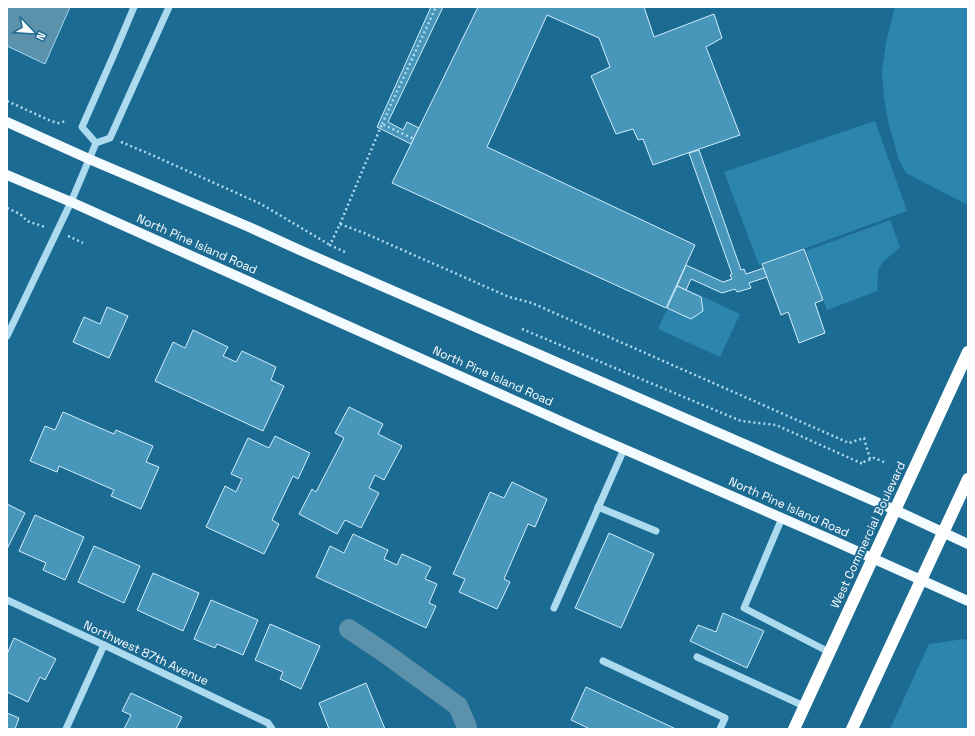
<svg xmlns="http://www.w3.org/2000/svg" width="975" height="736" font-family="'Space Grotesk',sans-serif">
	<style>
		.green { fill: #2c85ae }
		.water { fill: #5c91ab; stroke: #9fd8f1 }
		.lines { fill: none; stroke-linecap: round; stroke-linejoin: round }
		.canal { stroke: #5c91ab; stroke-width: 20 }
		.building { fill: #4996bb; stroke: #d2eefa }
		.path { stroke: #acdaef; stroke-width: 2.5; stroke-dasharray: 2 3; stroke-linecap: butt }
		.minor { stroke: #acdaef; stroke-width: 7 }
		.major { stroke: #f4fbff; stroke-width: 10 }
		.highway { stroke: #fff; stroke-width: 12 }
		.labels { text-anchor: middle; stroke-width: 4; stroke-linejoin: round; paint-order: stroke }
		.street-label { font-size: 12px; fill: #fff; stroke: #1c6b92 }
	</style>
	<rect width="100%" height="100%" fill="#1c6b92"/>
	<g class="green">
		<path d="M895 7H968V205L906 173 899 160 889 125 884 98 882 72 886 42Z"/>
		<path d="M875 121 907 211 759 265 724 172Z"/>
		<path d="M890 220 900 247 882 263 878 271 877 291 827 310 806 251Z"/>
		<path d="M678 285 740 314 720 357 658 329Z"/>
		<path d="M964 639 968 641V729H890L929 644Z"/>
	</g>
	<path class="water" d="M7 7H70L45 64 7 46Z"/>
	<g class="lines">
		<path class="canal" d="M349 629 382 651 458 706 467 727V729"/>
	</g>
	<g class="building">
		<path d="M431 7H443L388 122 403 130 407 122 419 128 411 144 377 127Z"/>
		<path d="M478 7H644L654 37 714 14 722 38 706 47 740 135 653 165 643 139 638 140 633 129 616 134 591 76 610 67 599 38 547 15 487 147 695 245 666 308 392 183Z"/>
		<path d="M699 150 741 270 744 269 746 274 764 268 767 277 749 283 751 288 737 292 735 289 722 293 691 279 686 290 677 286 686 265 723 282 732 279 730 275 732 274 689 153Z"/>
		<path d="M804 249 823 300 815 303 825 333 799 343 788 312 781 315 762 264Z"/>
		<path d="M677 286 701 297 703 311 691 319 667 308Z"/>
		<path d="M107 307 128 316 109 358 73 342 84 317 100 324Z"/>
		<path d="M193 330 228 347 223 356 236 362 242 351 276 367 271 380 284 386 263 431 155 381 173 342 185 348Z"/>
		<path d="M349 407 383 424 378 434 402 446 384 480 375 475 369 488 379 493 361 528 345 520 337 534 299 514 312 489 316 492 344 438 335 433Z"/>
		<path d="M63 412 114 434 116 430 153 446 146 462 159 467 141 509 111 496 114 490 59 466 57 472 30 461 45 426 55 430Z"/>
		<path d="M275 436 310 453 298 479 293 476 272 520 279 524 264 554 206 527 225 486 236 492 242 479 231 474 248 438 269 448Z"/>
		<path d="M512 482 547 499 535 527 528 524 504 579 510 582 497 609 459 592 465 579 453 574 490 492 504 498Z"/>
		<path d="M7 504 25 513 7 549Z"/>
		<path d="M35 515 84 537 65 580 43 570 46 563 19 551Z"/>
		<path d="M609 533 654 554 621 628 575 608Z"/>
		<path d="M353 534 388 550 384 559 397 565 402 554 431 567 425 579 437 584 429 603 436 606 426 628 316 577 330 546 344 553Z"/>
		<path d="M94 546 140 566 124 603 78 582Z"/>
		<path d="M153 573 199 593 183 631 137 610Z"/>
		<path d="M211 600 258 620 243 655 217 644 215 648 194 639Z"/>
		<path d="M723 613 764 631 747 668 690 641 698 625 716 632Z"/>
		<path d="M270 624 320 646 301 689 280 679 283 672 255 660Z"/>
		<path d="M14 638 56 659 45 680 40 677 28 702 7 692V654Z"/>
		<path d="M366 683 385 729H329L319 703Z"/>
		<path d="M586 687 676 729H590L571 720Z"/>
		<path d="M131 693 182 717 176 729H124L131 715 122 711Z"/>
		<path d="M7 713 19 718 15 729H7Z"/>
	</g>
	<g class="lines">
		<g class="path">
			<path d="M7 101 51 121 58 123 67 121"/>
			<path d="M382 124 436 7"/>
			<path d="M121 142 152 155 261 204 330 245"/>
			<path d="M7 208 20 214 27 221 45 227"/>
			<path d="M340 224 382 124 414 139"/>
			<path d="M68 236 83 243"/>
			<path d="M345 252 330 245 340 224 364 233 509 297 532 303 849 443 864 438 870 459"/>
			<path d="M522 329 741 421 776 425 863 464 864 462 874 458 884 462"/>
		</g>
		<g class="minor">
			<path d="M134 7 115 52 82 127 96 143 110 138 169 7"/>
			<path d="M7 336 71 202 96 143"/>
			<path d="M598 507 656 531"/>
			<path d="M782 518 744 608 829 652"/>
			<path d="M7 600 104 645 268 723 272 729"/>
			<path d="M554 608 624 449"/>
			<path d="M697 657 804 706"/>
			<path d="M603 661 725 718 720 729"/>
			<path d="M66 729 104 645"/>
		</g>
		<g class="major">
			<path d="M7 122 89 159 249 227 304 252 895 510 968 544"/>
			<path d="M7 175 71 202 587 433 832 540 968 601"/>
		</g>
		<g class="highway">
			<path d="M794 729 968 352"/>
			<path d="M852 729 968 479"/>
		</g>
	</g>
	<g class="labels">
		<g class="street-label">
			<text transform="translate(197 244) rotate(24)" y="4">North Pine Island Road</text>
			<text transform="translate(493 376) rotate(24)" y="4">North Pine Island Road</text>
			<text transform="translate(789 507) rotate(24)" y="4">North Pine Island Road</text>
			<text transform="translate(868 535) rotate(-65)" y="4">West Commercial Boulevard</text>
			<text transform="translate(146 653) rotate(25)" y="4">Northwest 87th Avenue</text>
		</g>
	</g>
	<rect width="975" height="736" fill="none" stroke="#ffffff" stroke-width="16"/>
	<g transform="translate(32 32) rotate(115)" stroke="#1c6b92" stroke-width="3" paint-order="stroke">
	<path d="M0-3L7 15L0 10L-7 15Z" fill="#ffffff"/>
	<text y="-6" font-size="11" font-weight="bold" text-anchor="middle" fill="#ffffff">N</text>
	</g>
</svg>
